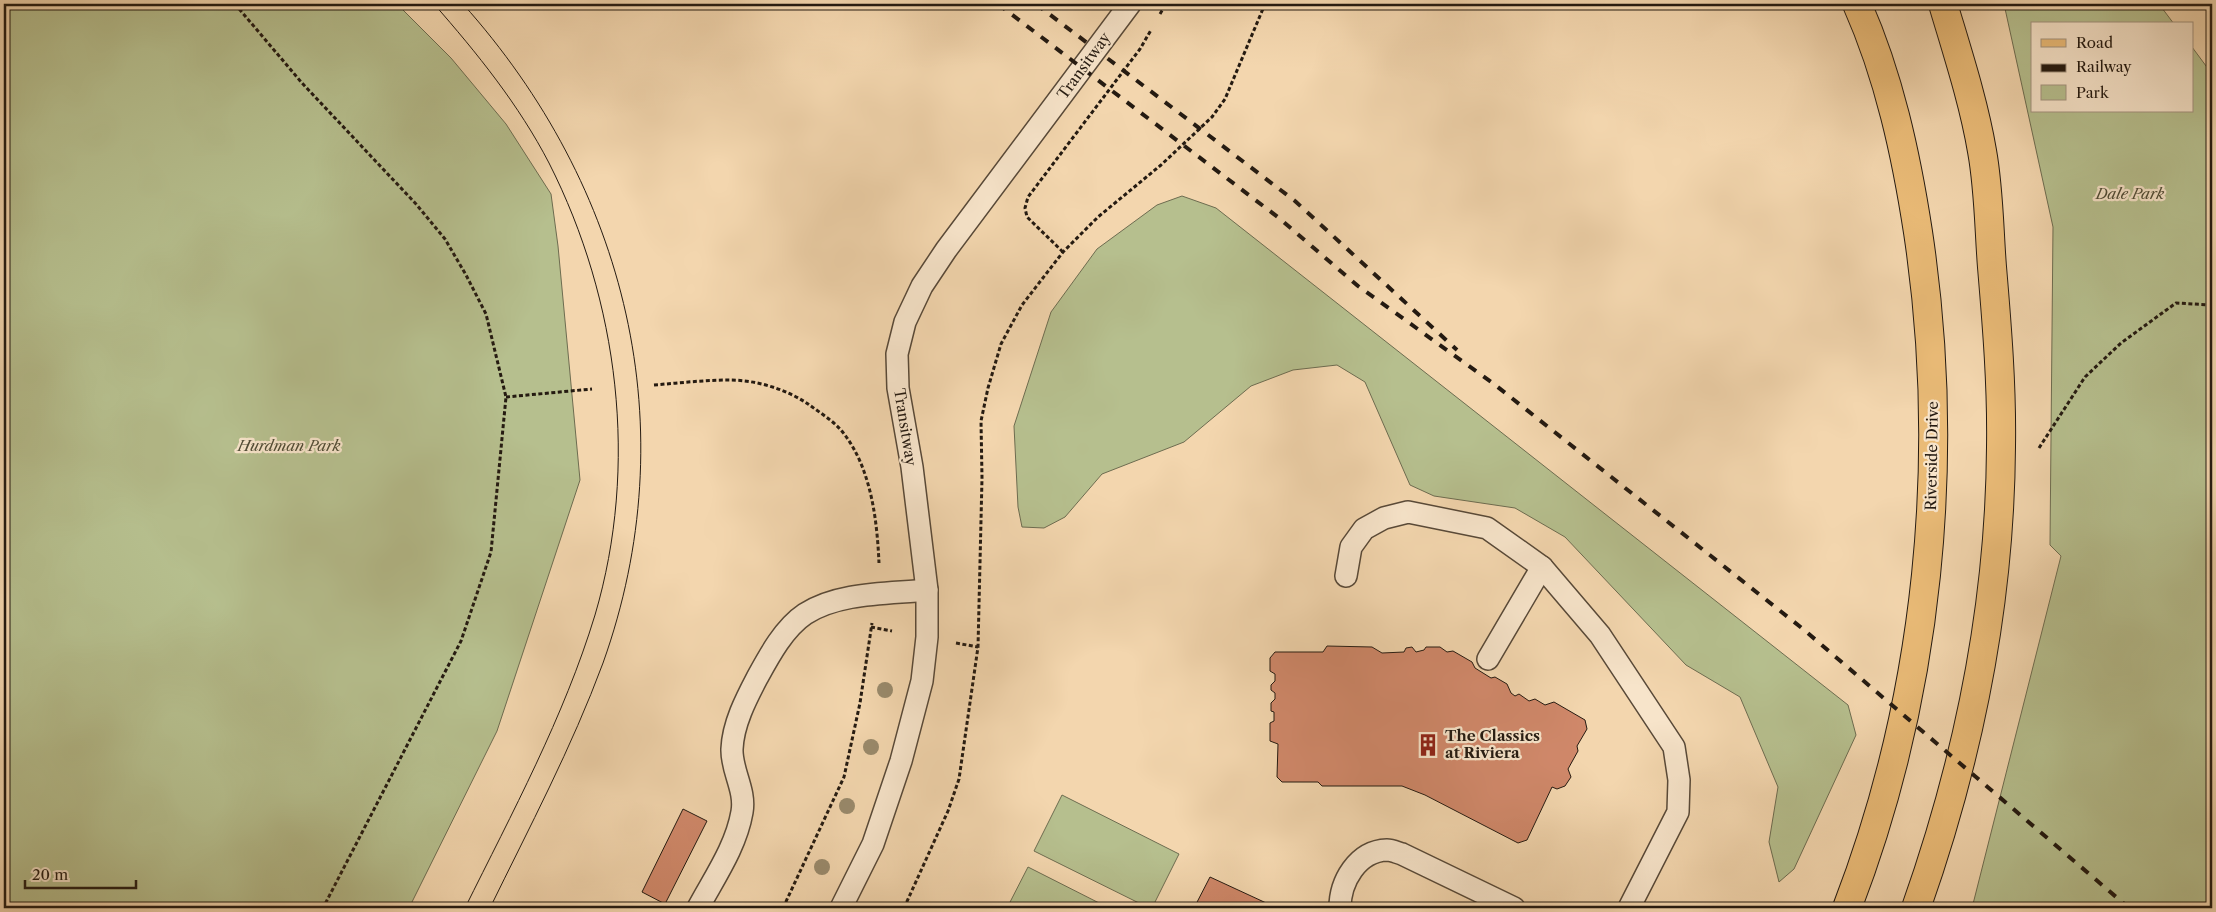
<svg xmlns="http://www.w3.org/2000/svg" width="2216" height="912" font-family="'Libre Caslon Text',serif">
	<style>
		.green { fill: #b6bf8e; stroke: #6d6c50 }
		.building { fill: #d0886a; stroke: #241a11 }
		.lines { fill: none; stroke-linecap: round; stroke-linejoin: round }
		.service-casing { stroke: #584938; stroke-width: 24 }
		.primary-casing { stroke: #241a11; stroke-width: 30 }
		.path { stroke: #241a11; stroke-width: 3; stroke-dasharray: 4 2.5; stroke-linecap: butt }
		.service { stroke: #f7e4ca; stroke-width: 21 }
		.primary { stroke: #eabb77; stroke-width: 28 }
		.tram { stroke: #241a11; stroke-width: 1 }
		.rail { stroke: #241a11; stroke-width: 4; stroke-dasharray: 9 9; stroke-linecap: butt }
		.tree { fill: #998a6c }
		.labels { text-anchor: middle; stroke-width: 4.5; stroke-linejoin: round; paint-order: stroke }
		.street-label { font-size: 15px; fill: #241a11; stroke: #f7e4ca }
		.park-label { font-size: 15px; font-style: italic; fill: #504c36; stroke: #f7e4ca }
		.poi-label { font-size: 15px; font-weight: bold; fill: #241a11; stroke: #f7e4ca; text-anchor: start }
	</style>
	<rect width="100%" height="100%" fill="#f3d6ae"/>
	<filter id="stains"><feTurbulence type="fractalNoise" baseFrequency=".004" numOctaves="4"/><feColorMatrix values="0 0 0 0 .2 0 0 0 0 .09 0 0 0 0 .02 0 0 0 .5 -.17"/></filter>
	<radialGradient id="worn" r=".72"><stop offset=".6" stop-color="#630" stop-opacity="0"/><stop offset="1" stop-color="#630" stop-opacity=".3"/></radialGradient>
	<g class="green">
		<path d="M4 4H397L451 58 506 124 551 194 558 246 580 480 497 731 409 908H4Z"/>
		<path d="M2004 4H2159L2174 24H2032V111H2192V47L2212 74V908H1972L2061 556 2050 545 2053 227Z"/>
		<path d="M1182 196 1216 208 1848 705 1856 735 1794 869 1779 882 1769 842 1778 787 1740 697 1686 665 1565 537 1515 508 1434 496 1410 485 1365 382 1337 365 1293 370 1251 386 1184 442 1102 474 1065 517 1044 528 1022 527 1018 507 1014 426 1051 312 1097 249 1157 205Z"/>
		<path d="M1062 795 1179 854 1152 908H1149L1034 851Z"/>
		<path d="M1028 867 1109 908H1007Z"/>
	</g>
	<g class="building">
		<path d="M1327 646 1372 647 1382 653 1404 652 1406 648 1412 647 1416 652 1424 650 1426 647H1440L1447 652 1453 651 1472 662 1475 668 1491 678 1495 677 1507 684 1511 693 1515 696 1519 694 1529 701 1535 699 1545 705 1554 702 1585 720 1587 729 1577 746 1578 751 1568 769 1571 777 1565 786 1557 789 1552 787 1527 840 1518 843 1425 795 1402 786H1322L1318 782H1282L1277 777 1278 744 1270 741V723L1274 721V712L1271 711V703L1275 699V693L1271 690V685L1275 681V674L1270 671V658L1275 652H1323Z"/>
		<path d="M683 809 707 821 665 904 642 892Z"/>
		<path d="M1210 877 1277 908H1194Z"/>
	</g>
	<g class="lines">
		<defs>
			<g id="service">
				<path d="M1346 576 1351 547 1364 529 1384 518 1408 512 1487 528 1542 567 1600 635 1674 747 1679 780 1678 812 1629 908"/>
				<path d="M1488 659 1542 567"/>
				<path d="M698 908C714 878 736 847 742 812 746 790 731 770 732 749 733 724 746 699 757 678 769 656 784 628 805 614 839 592 888 594 927 590"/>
				<path d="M841 908 873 844 901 761 922 681 927 637V590L912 467 898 388 897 354 905 322 922 286 946 250 1130 4"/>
				<path d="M1340 908C1340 882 1357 851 1387 850 1392 850 1398 853 1402 854L1514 908"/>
			</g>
			<g id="primary">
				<path d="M1847 908C1929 695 1952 458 1918 232 1906 154 1889 76 1857 4"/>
				<path d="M1916 908C1968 761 2000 604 2001 447 2002 387 1997 326 1992 267 1989 229 1989 189 1982 151 1974 103 1957 51 1943 4"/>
			</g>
		</defs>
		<use href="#service" class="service-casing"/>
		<use href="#primary" class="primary-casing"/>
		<g class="path">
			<path d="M235 4 302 83 416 204 445 239 466 275 486 314 506 397 491 552 461 641 323 908"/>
			<path d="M1160 14 1166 4"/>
			<path d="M1063 252 1027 217 1025 208 1028 197 1140 49 1151 30"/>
			<path d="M654 385C679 383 704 380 729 380 756 380 786 389 808 404 819 412 832 420 841 430 871 466 877 519 879 563"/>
			<path d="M506 397 592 389"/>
			<path d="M2039 448 2085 377 2121 343 2176 303 2212 305"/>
			<path d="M871 627 892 631"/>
			<path d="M956 643 978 647"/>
			<path d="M783 908 844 777 860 703 872 623"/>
			<path d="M904 908 948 811 959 779 978 647 982 478 981 421 988 388 1001 344 1022 305 1063 252 1098 217 1161 165 1212 117 1225 99 1265 4"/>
		</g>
		<use href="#service" class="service"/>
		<use href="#primary" class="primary"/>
		<g class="tram">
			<path d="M434 4C477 53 519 105 549 163 619 301 639 466 595 615 564 717 512 813 465 908"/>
			<path d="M463 4C627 187 687 428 603 663 572 747 529 828 490 908"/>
		</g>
		<g class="rail">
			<path d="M998 4 1279 218 1358 286 1494 384 1803 629 2129 908"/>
			<path d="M1036 4 1295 201 1457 350"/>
		</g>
	</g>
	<g class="tree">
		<circle cx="885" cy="690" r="8"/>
		<circle cx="871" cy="747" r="8"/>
		<circle cx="847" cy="806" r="8"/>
		<circle cx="822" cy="867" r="8"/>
	</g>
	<defs>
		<symbol id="building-bare" viewBox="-9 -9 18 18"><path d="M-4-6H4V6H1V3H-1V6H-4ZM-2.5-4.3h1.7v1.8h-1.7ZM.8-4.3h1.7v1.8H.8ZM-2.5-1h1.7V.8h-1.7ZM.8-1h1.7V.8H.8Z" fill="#8f2418" stroke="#f7e4ca" stroke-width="2.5" paint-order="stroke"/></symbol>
	</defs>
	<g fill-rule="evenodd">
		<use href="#building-bare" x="1412" y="729" width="32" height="32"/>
	</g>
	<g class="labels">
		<g class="street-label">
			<text transform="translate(1084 66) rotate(-54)" y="5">Transitway</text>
			<text transform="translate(905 427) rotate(81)" y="5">Transitway</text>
			<text transform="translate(1932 456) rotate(-89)" y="5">Riverside Drive</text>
		</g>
		<g class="park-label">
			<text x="2130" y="199">Dale Park</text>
			<text x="289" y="451">Hurdman Park</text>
		</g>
		<g class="poi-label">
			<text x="1445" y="741">The Classics<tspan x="1445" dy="17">at Riviera</tspan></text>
		</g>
	</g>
	<rect width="2216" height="912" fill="none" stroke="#f3d6ae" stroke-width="20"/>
	<rect x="5" y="5" width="2206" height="902" fill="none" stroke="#241a11" stroke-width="2.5"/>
	<rect x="10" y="10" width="2196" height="892" fill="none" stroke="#241a11"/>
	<rect x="2031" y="22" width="162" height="90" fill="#f7e4ca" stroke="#a39380"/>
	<rect x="2041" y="39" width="25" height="8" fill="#eabb77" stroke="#a39380"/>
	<text x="2076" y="48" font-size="15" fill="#241a11">Road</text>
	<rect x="2041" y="64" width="25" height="8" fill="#241a11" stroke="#a39380"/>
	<text x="2076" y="72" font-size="15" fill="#241a11">Railway</text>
	<rect x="2041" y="85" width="25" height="15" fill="#b6bf8e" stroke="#a39380"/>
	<text x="2076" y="98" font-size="15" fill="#241a11">Park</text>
	<path d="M25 880v8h111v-8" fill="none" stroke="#241a11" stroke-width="2.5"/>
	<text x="32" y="880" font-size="15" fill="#241a11" stroke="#f7e4ca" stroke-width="4" paint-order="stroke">20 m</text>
	<rect width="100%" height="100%" filter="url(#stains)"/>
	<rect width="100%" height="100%" fill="url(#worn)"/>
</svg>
